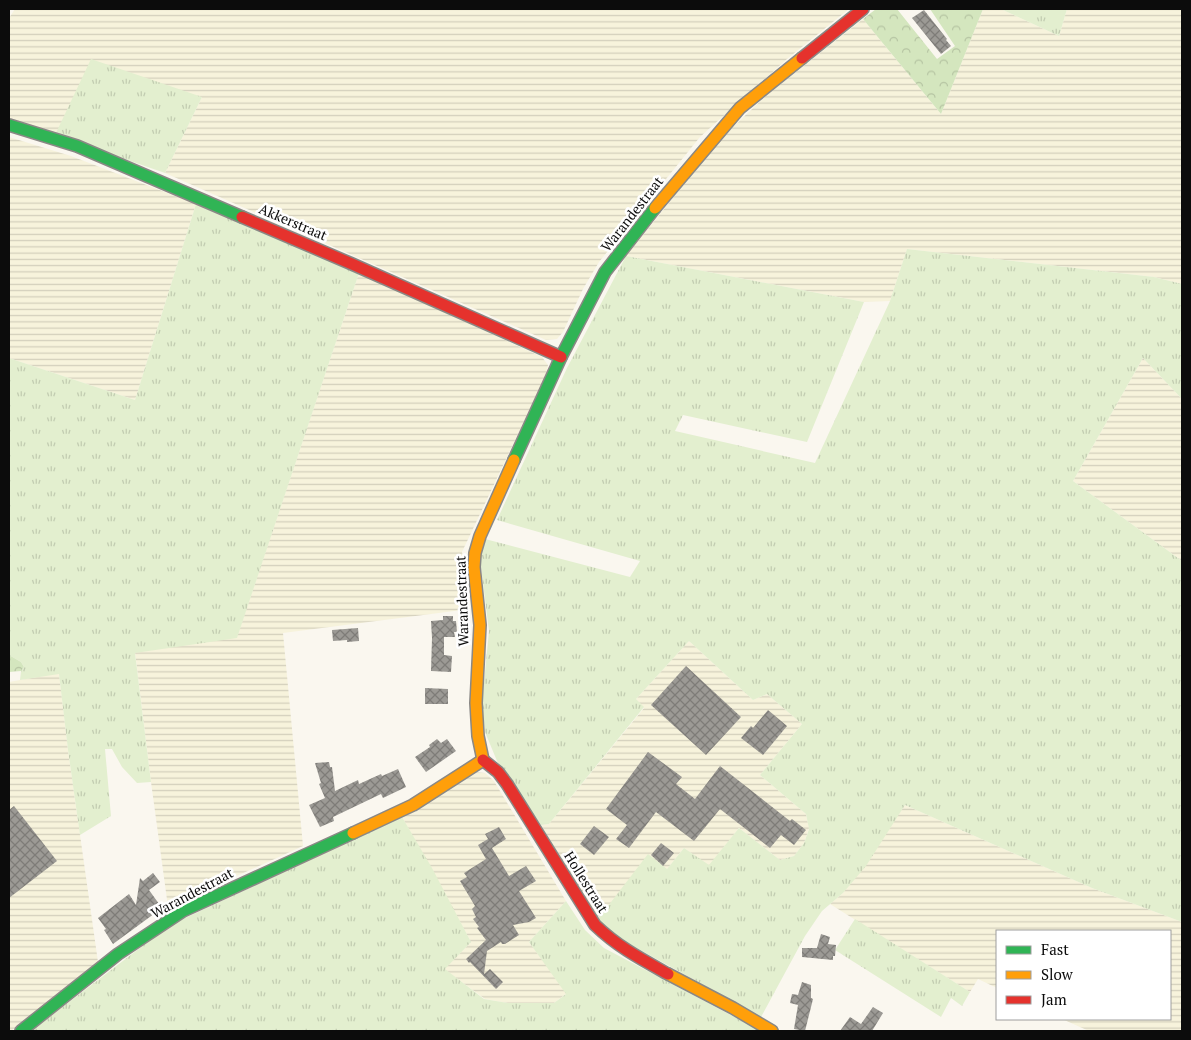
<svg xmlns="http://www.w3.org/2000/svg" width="1191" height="1040" font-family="'PT Serif',serif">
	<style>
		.farmland { fill: url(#farmland-rules) }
		.grass { fill: url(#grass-tufts) }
		.forest { fill: url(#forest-crowns) }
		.building { fill: url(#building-cross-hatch) }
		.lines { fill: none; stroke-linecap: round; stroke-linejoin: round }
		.fast-casing { stroke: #8a8885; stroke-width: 14 }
		.slow-casing { stroke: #8a8885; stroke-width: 14 }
		.jam-casing { stroke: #8a8885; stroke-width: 14 }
		.fast { stroke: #30b455; stroke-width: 11 }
		.slow { stroke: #ff9f0a; stroke-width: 11 }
		.jam { stroke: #e5322d; stroke-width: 11 }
		.labels { text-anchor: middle; stroke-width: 5; stroke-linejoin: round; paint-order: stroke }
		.street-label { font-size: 14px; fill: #0c0c0c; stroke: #fff }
	</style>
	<defs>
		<pattern id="farmland-rules" width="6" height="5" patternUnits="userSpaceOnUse" patternTransform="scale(1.25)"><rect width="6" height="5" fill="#f7f3dc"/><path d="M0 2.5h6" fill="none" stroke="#d3cfbc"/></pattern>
		<pattern id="grass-tufts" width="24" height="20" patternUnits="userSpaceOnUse" patternTransform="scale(1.25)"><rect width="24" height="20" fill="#e3efcf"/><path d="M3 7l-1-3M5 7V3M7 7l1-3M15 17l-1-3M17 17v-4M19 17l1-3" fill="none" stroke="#c2ccb1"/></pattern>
		<pattern id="forest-crowns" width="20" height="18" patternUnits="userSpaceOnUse" patternTransform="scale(1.25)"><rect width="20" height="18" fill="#d4e6be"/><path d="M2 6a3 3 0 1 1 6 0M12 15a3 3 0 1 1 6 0" fill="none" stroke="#b5c4a2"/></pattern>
		<pattern id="building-cross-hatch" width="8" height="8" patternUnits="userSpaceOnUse" patternTransform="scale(1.25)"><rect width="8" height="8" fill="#9c9a95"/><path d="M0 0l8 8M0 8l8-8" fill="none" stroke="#7e7c78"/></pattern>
	</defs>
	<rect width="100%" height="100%" fill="#faf7ef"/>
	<g class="farmland">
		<path d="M15 9H849L787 59 700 137 599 262 583 289 563 332 557 339 546 340 165 173 202 97 55 135 9 121V18Z"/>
		<path d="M983 9H1001L1059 36 1067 9H1182V284L1154 277 907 249 890 301 864 302 626 256 706 157 733 127 767 95 863 19 941 114Z"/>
		<path d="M9 137 71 156 196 204 135 400 9 358Z"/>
		<path d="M359 273 542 357 548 365 546 375 462 552 470 609 283 633 303 846 168 907 151 782 135 652 237 637Z"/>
		<path d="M1143 358 1182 399V561L1073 481Z"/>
		<path d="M689 641 753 700 767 694 802 724 760 775 806 814 809 828 804 843 794 856 780 860 739 828 709 866 684 848 667 869 598 919 541 825 549 824 644 708 636 699Z"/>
		<path d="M59 673 68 750 98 962 11 1031H9V682Z"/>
		<path d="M477 772 485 773 494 781 566 901 529 942 567 993 554 1003H508L485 999 444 969 471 942 402 817Z"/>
		<path d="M905 805 1092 888 1182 922V1031H1089L1062 1019H1170V931H997V988L978 979 970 992 830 904 843 893Z"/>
	</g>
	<g class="grass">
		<path d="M1001 9H1067L1059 36Z"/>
		<path d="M91 59 202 97 165 173 55 135Z"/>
		<path d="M196 204 359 273 237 638 135 653 151 782 137 783 122 767 112 749H105L111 816 80 835 68 750 59 674 20 680 21 671 24 667 21 662 9 655V358L135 400Z"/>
		<path d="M907 249 1154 277 1182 284V399L1143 358 1073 481 1182 561V922L1092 888 905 805 866 866 843 893 822 911 805 936 761 1017 615 936 598 919 648 854 667 869 684 848 709 865 739 828 780 860 794 856 804 843 809 829 806 814 760 775 802 724 767 694 753 700 689 641 636 699 644 707 549 824 541 825 497 761 485 732 482 703 489 631 480 559 485 539 630 577 640 561 497 520 567 368 626 256 864 302 807 442 683 415 675 431 815 463 890 301Z"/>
		<path d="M402 817 432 868 471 942 445 969 484 999 508 1003H554L566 994 529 942 566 901 585 930 604 948 761 1031H31L170 925Z"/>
		<path d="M855 919 970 992 962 1006 951 998 941 1017 835 950Z"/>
	</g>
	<g class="forest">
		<path d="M876 9H897L937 59 955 46 930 9H983L941 114 863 19Z"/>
		<path d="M9 655 21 662 24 667 21 671 9 672Z"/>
	</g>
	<g class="building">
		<path d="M924 10 947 39 946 40 951 46 941 54 912 18Z"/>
		<path d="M443 616H453V621H456L457 632H454L455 637H444V655L452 656 451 672 431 671 432 638 431 621 443 620Z"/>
		<path d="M358 628 359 641 347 642V640L333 641 332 630Z"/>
		<path d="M686 666 741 717 706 755 651 705Z"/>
		<path d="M425 688 448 689V704H425Z"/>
		<path d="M768 710 787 726 763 755 741 738 751 726 753 728Z"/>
		<path d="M437 739 441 743 447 739 456 751 426 772 415 757 430 747 429 745Z"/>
		<path d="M648 752 682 777 676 784 695 799 720 766 790 821 792 819 806 830 794 845 781 835 770 848 720 809 694 841 656 812 629 848 616 839 627 825 606 809Z"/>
		<path d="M329 762 330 767H332L335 791 358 780 359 784 381 774 382 776 398 769 406 787 383 798 381 794 333 817 334 821 320 827 309 805 325 798 319 784 321 783 315 763Z"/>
		<path d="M14 806 57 861 9 898V810Z"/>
		<path d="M594 826 609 837 594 855 580 844Z"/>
		<path d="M499 827 506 839 492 848 509 876 526 866 536 881 519 891 536 918 529 922 513 925 519 935 505 944H502L501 942 487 951 484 974 490 969 503 982 496 989 470 962 469 963 466 959 486 940 477 928 479 927 473 919 476 917 472 909 475 906 460 881 467 877 464 873 486 859 478 845 488 839 485 834Z"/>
		<path d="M661 843 674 853 663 866 651 855Z"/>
		<path d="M153 873 160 882 149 890 162 908 113 944 104 930 106 929 98 918 129 894 136 905 140 878 143 881Z"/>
		<path d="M821 934 830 937 828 944 836 945 835 956H833V960L802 957V948H817Z"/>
		<path d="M802 982 811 985V998L813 999 805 1031 794 1029 798 1005 790 1003 792 994 798 995Z"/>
		<path d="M873 1007 883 1013 872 1031H840L850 1017 861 1024Z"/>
	</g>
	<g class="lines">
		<defs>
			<g id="fast">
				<path d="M9 125 77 146 242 217"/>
				<path d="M514 460 561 357 605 272 655 208"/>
				<path d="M21 1031 118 954 183 911 353 833"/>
			</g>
			<g id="slow">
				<path d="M655 208 740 108 802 58"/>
				<path d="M483 760 478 736 476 703 480 625 474 567 475 553 480 536 514 460"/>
				<path d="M353 833 413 805 483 760"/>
				<path d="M668 974 733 1008 772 1031"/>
			</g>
			<g id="jam">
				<path d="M802 58 863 9"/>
				<path d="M242 217 352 264 561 357"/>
				<path d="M483 760 498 772 507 784 595 925C618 947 641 959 668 974"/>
			</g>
		</defs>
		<use href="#fast" class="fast-casing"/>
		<use href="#slow" class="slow-casing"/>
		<use href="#jam" class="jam-casing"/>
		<use href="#fast" class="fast"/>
		<use href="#slow" class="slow"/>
		<use href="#jam" class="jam"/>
	</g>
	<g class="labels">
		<g class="street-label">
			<text transform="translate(632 214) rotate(-52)" y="5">Warandestraat</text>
			<text transform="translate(293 222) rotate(23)" y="5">Akkerstraat</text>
			<text transform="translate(462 601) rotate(-92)" y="5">Warandestraat</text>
			<text transform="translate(586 882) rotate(58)" y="5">Hollestraat</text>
			<text transform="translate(192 893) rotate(-28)" y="5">Warandestraat</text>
		</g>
	</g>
	<rect width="1191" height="1040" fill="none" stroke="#0c0c0c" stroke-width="20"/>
	<rect x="996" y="930" width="175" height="90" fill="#ffffff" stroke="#9e9e9e"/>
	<rect x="1006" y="946" width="25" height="8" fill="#30b455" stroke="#9e9e9e"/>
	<text x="1041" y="955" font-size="15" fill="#0c0c0c">Fast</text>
	<rect x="1006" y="971" width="25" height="8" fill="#ff9f0a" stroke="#9e9e9e"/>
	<text x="1041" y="980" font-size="15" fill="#0c0c0c">Slow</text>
	<rect x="1006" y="996" width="25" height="8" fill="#e5322d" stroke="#9e9e9e"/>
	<text x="1041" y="1005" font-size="15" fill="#0c0c0c">Jam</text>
</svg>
